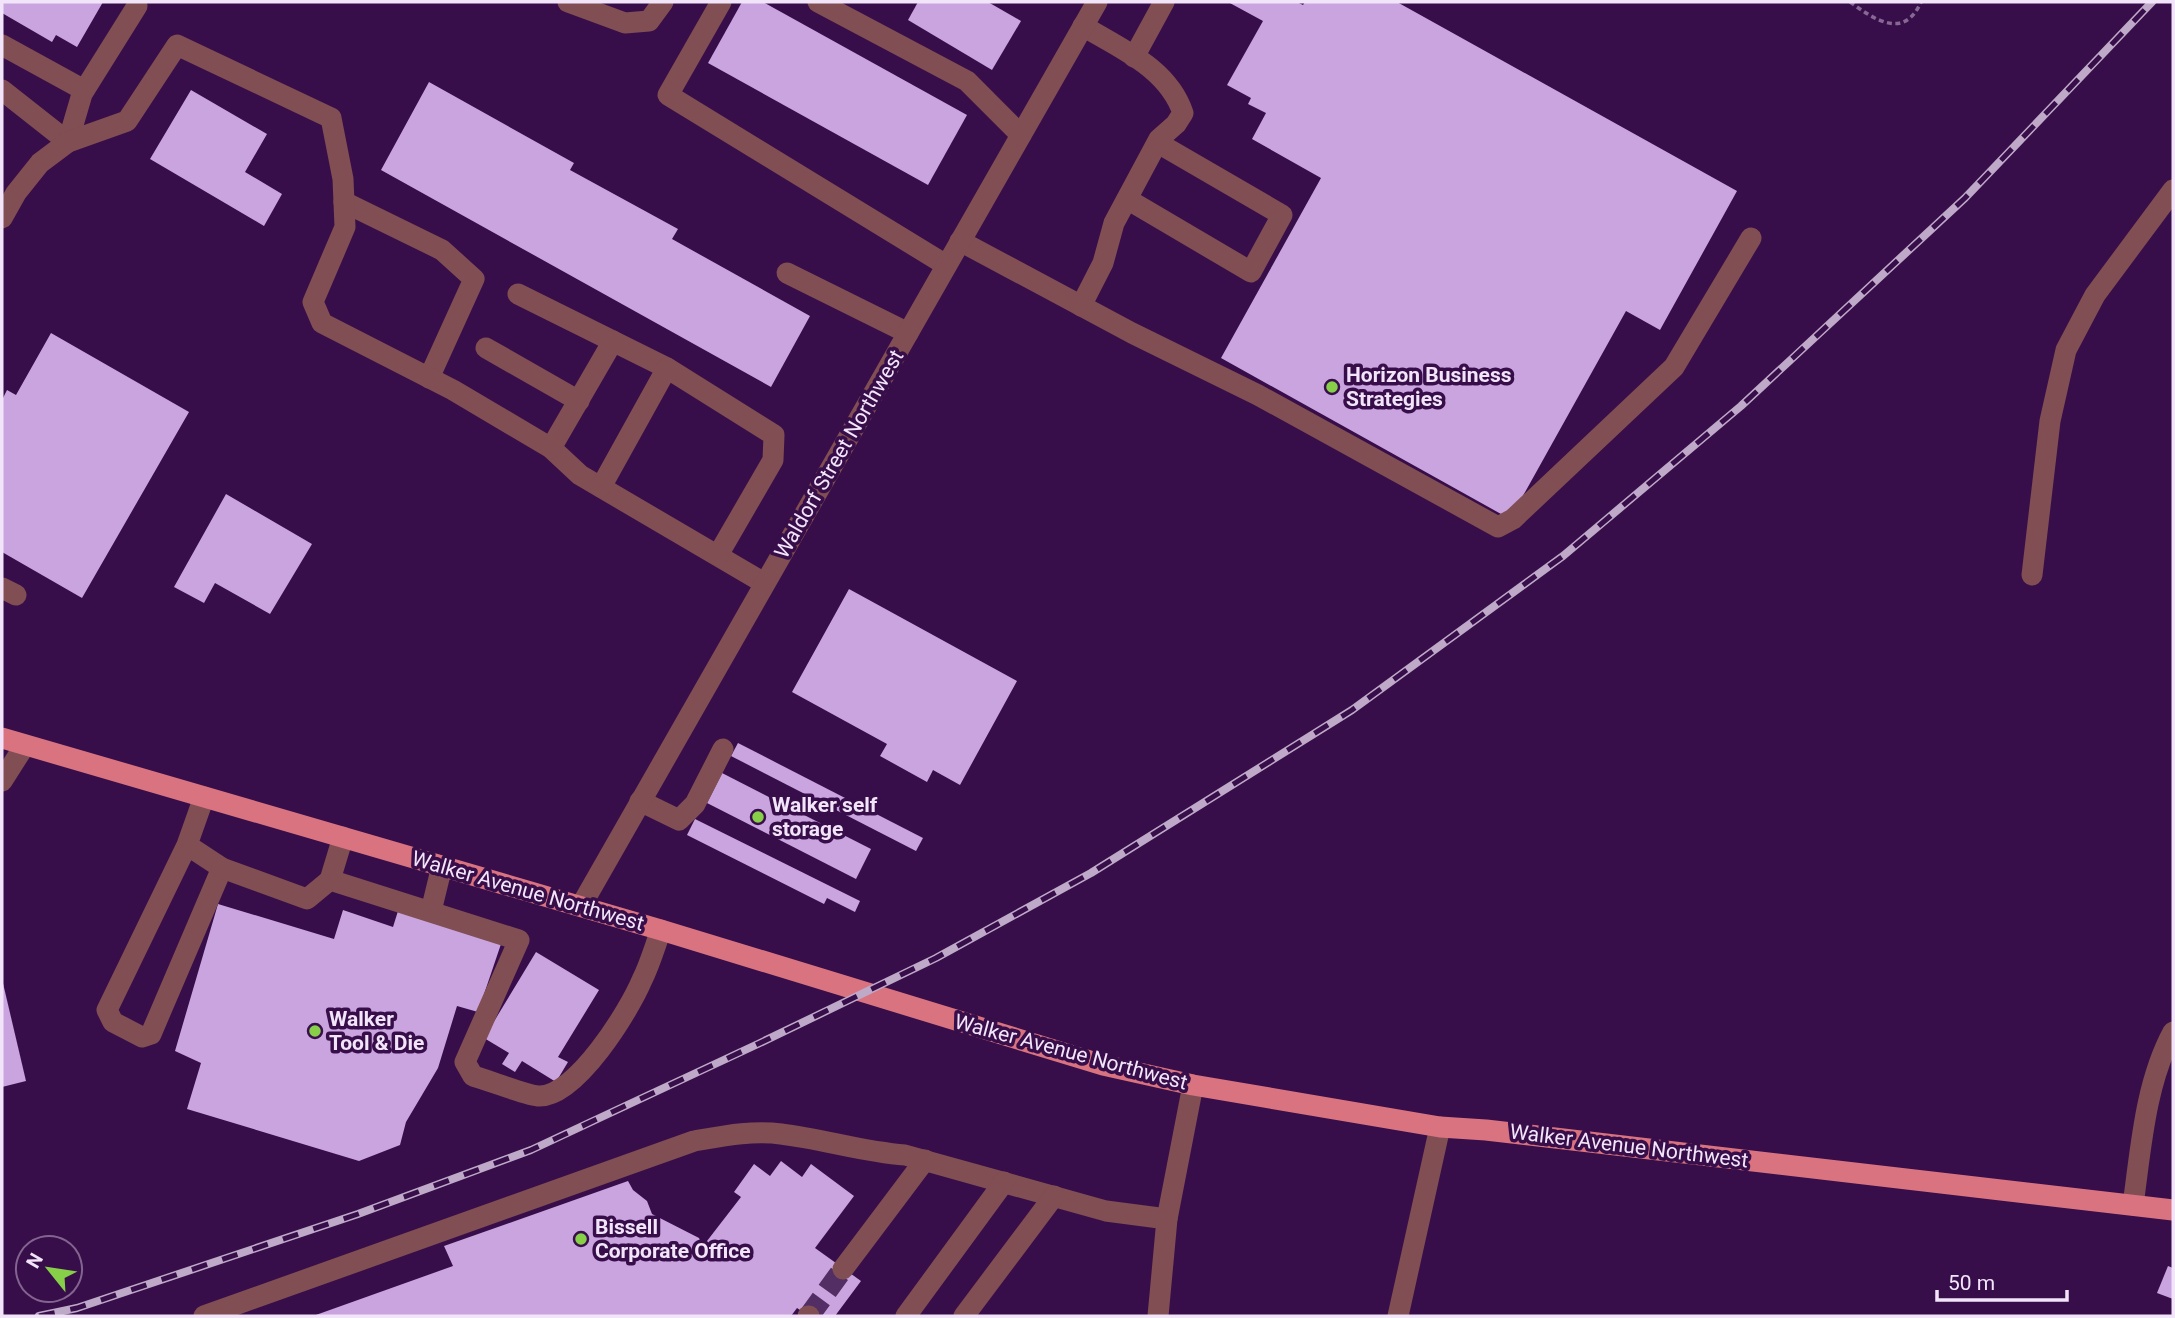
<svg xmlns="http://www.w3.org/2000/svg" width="2175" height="1318" font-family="Roboto,sans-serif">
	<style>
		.building { fill: #c9a4de }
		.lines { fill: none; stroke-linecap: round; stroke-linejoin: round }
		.minor-tunnel { stroke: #532e64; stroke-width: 21; stroke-dasharray: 21 10; stroke-linecap: butt }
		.path { stroke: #856893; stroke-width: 3.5; stroke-dasharray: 5 3.5; stroke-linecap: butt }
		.minor { stroke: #804e53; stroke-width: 21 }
		.major { stroke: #d97380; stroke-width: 21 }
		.rail-casing { stroke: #bea9c9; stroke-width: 8 }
		.rail { stroke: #370e49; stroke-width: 5; stroke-dasharray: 16; stroke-linecap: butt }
		.poi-dot { fill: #88cf49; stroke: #370e49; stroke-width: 2.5 }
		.labels { text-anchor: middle; stroke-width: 7; stroke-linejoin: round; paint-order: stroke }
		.poi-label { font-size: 21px; font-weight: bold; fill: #f2e5fa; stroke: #370e49; text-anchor: start }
		.street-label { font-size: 21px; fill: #f2e5fa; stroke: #370e49 }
	</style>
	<rect width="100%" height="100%" fill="#370e49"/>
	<g class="building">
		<path d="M2 2H103L77 47 56 35 52 42 2 13Z"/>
		<path d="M742 2H763L967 115 928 185 708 63Z"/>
		<path d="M918 2H988L1021 21 992 70 908 20Z"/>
		<path d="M1228 2H1297L1303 5 1305 2H1397L1737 191 1660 330 1626 311 1510 519 1221 358 1321 178 1252 139 1266 113 1248 104 1251 98 1227 85 1263 21Z"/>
		<path d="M429 82 574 163 570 170 678 229 672 239 810 316 771 387 381 170Z"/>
		<path d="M191 90 267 134 245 172 282 194 264 226 150 159Z"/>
		<path d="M51 333 189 412 82 598 2 552V400L7 390 16 395Z"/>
		<path d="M226 494 312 544 270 614 215 583 204 603 174 587Z"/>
		<path d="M849 589 1017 681 960 785 933 770 927 782 880 756 887 744 792 692Z"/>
		<path d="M738 743 923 838 916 851 731 756Z"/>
		<path d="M722 773 871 849 856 879 707 803Z"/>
		<path d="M695 819 860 901 855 912 827 898 824 904 687 835Z"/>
		<path d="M218 904 334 939 343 910 393 927 398 911 501 944 478 1012 457 1006 438 1068 406 1122 400 1145 359 1161 187 1109 201 1063 175 1051Z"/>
		<path d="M536 952 599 990 558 1057 568 1062 556 1082 522 1061 515 1072 502 1064 509 1053 484 1038Z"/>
		<path d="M2 979 26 1081 2 1087Z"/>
		<path d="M781 1161 802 1177 811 1164 854 1196 815 1248 861 1281 835 1316H809L797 1308 791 1316H313L453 1266 444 1246 628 1181 633 1190 647 1201 652 1214 699 1238 701 1243 707 1241 741 1197 734 1192 754 1164 770 1176Z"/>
		<path d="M2168 1266 2173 1268V1299L2157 1293Z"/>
	</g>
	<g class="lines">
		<path class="minor-tunnel" d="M809 1316 843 1269"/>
		<path class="path" d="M1850 2C1875 20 1904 40 1921 2"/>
		<g class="minor">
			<path d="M568 2 625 23 649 21 663 2"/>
			<path d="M721 2 668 95 946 265"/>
			<path d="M818 2 967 81 1021 135"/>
			<path d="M2 45 84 90"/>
			<path d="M1134 57 1164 2"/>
			<path d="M2 90 68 142"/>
			<path d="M68 142 82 94 137 6"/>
			<path d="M1127 199 1251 272 1282 215 1158 143"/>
			<path d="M344 202 442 250 474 279 429 378"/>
			<path d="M2 218 16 193 40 163 68 142 127 121 177 45 331 118 343 179 345 227 313 302 322 323 453 390 551 448 580 475 764 583"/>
			<path d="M960 241 1132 333 1258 395 1498 527 1513 519 1674 367 1751 238"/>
			<path d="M787 273 908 333"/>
			<path d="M518 294 667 368"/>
			<path d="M1081 306 1103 263 1114 223 1159 139 1176 124 1183 113C1168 68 1121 49 1083 26"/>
			<path d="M486 348 579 401"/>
			<path d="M551 448 613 341"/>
			<path d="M601 487 667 368 774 435 773 460 718 555"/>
			<path d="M2032 575 2050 421 2066 350 2095 295 2173 190"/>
			<path d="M2 588 16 595"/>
			<path d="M2 781 25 745"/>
			<path d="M640 801 679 820 695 804 723 749"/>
			<path d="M187 845 222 868 151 1034 142 1037 113 1022 107 1010 187 845 204 797"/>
			<path d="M222 868 307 899 330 880 519 940 465 1062 473 1076C488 1080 528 1096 539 1096 576 1097 629 1011 642 980 650 964 655 946 661 930"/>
			<path d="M330 880 343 837"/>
			<path d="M581 906 1097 2"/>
			<path d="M431 911 442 866"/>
			<path d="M2133 1205C2141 1148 2145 1084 2173 1032"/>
			<path d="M843 1269 925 1160"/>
			<path d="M204 1316 694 1141C723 1136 752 1130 781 1134 823 1139 863 1152 905 1155L1106 1211 1167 1219"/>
			<path d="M808 1316H809"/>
			<path d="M906 1316 1004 1182"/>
			<path d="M964 1316 1054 1196"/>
			<path d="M1158 1316 1167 1219 1193 1085"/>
			<path d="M1398 1316 1440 1127"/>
		</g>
		<path class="major" d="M2 738 661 930 1103 1065 1193 1085 1440 1127 1486 1130 2173 1210"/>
		<defs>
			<path id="rail" d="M39 1316 77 1308 358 1214 531 1150 760 1043 936 958 1091 873 1352 710 1563 556 1741 406 1965 198 2152 2"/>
		</defs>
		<use href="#rail" class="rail-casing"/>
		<use href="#rail" class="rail"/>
	</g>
	<g class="poi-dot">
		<circle cx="1332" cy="387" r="7"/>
		<circle cx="758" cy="817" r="7"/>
		<circle cx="315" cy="1031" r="7"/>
		<circle cx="581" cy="1239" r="7"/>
	</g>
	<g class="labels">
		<g class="poi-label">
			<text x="1346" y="382">Horizon Business<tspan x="1346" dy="24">Strategies</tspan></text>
			<text x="772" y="812">Walker self<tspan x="772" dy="24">storage</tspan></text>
			<text x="329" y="1026">Walker<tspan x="329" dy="24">Tool &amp; Die</tspan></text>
			<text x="595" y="1234">Bissell<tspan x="595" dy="24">Corporate Office</tspan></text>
		</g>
		<g class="street-label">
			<text transform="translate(839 454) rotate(-60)" y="7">Waldorf Street Northwest</text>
			<text transform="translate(528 891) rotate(16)" y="7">Walker Avenue Northwest</text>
			<text transform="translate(1071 1052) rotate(15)" y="7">Walker Avenue Northwest</text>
			<text transform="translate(1629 1146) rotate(7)" y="7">Walker Avenue Northwest</text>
		</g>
	</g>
	<rect width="2175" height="1318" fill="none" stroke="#f2e5fa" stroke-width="7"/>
	<g transform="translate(49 1269) rotate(300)"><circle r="33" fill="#370e49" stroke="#826490" stroke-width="2"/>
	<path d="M0-5L12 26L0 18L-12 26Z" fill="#88cf49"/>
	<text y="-10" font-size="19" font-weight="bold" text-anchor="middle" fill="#f2e5fa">N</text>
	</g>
	<path d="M1937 1290v10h130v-10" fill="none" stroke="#f2e5fa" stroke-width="3.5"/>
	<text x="1948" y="1290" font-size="21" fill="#f2e5fa" stroke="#370e49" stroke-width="5" paint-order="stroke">50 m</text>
</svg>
